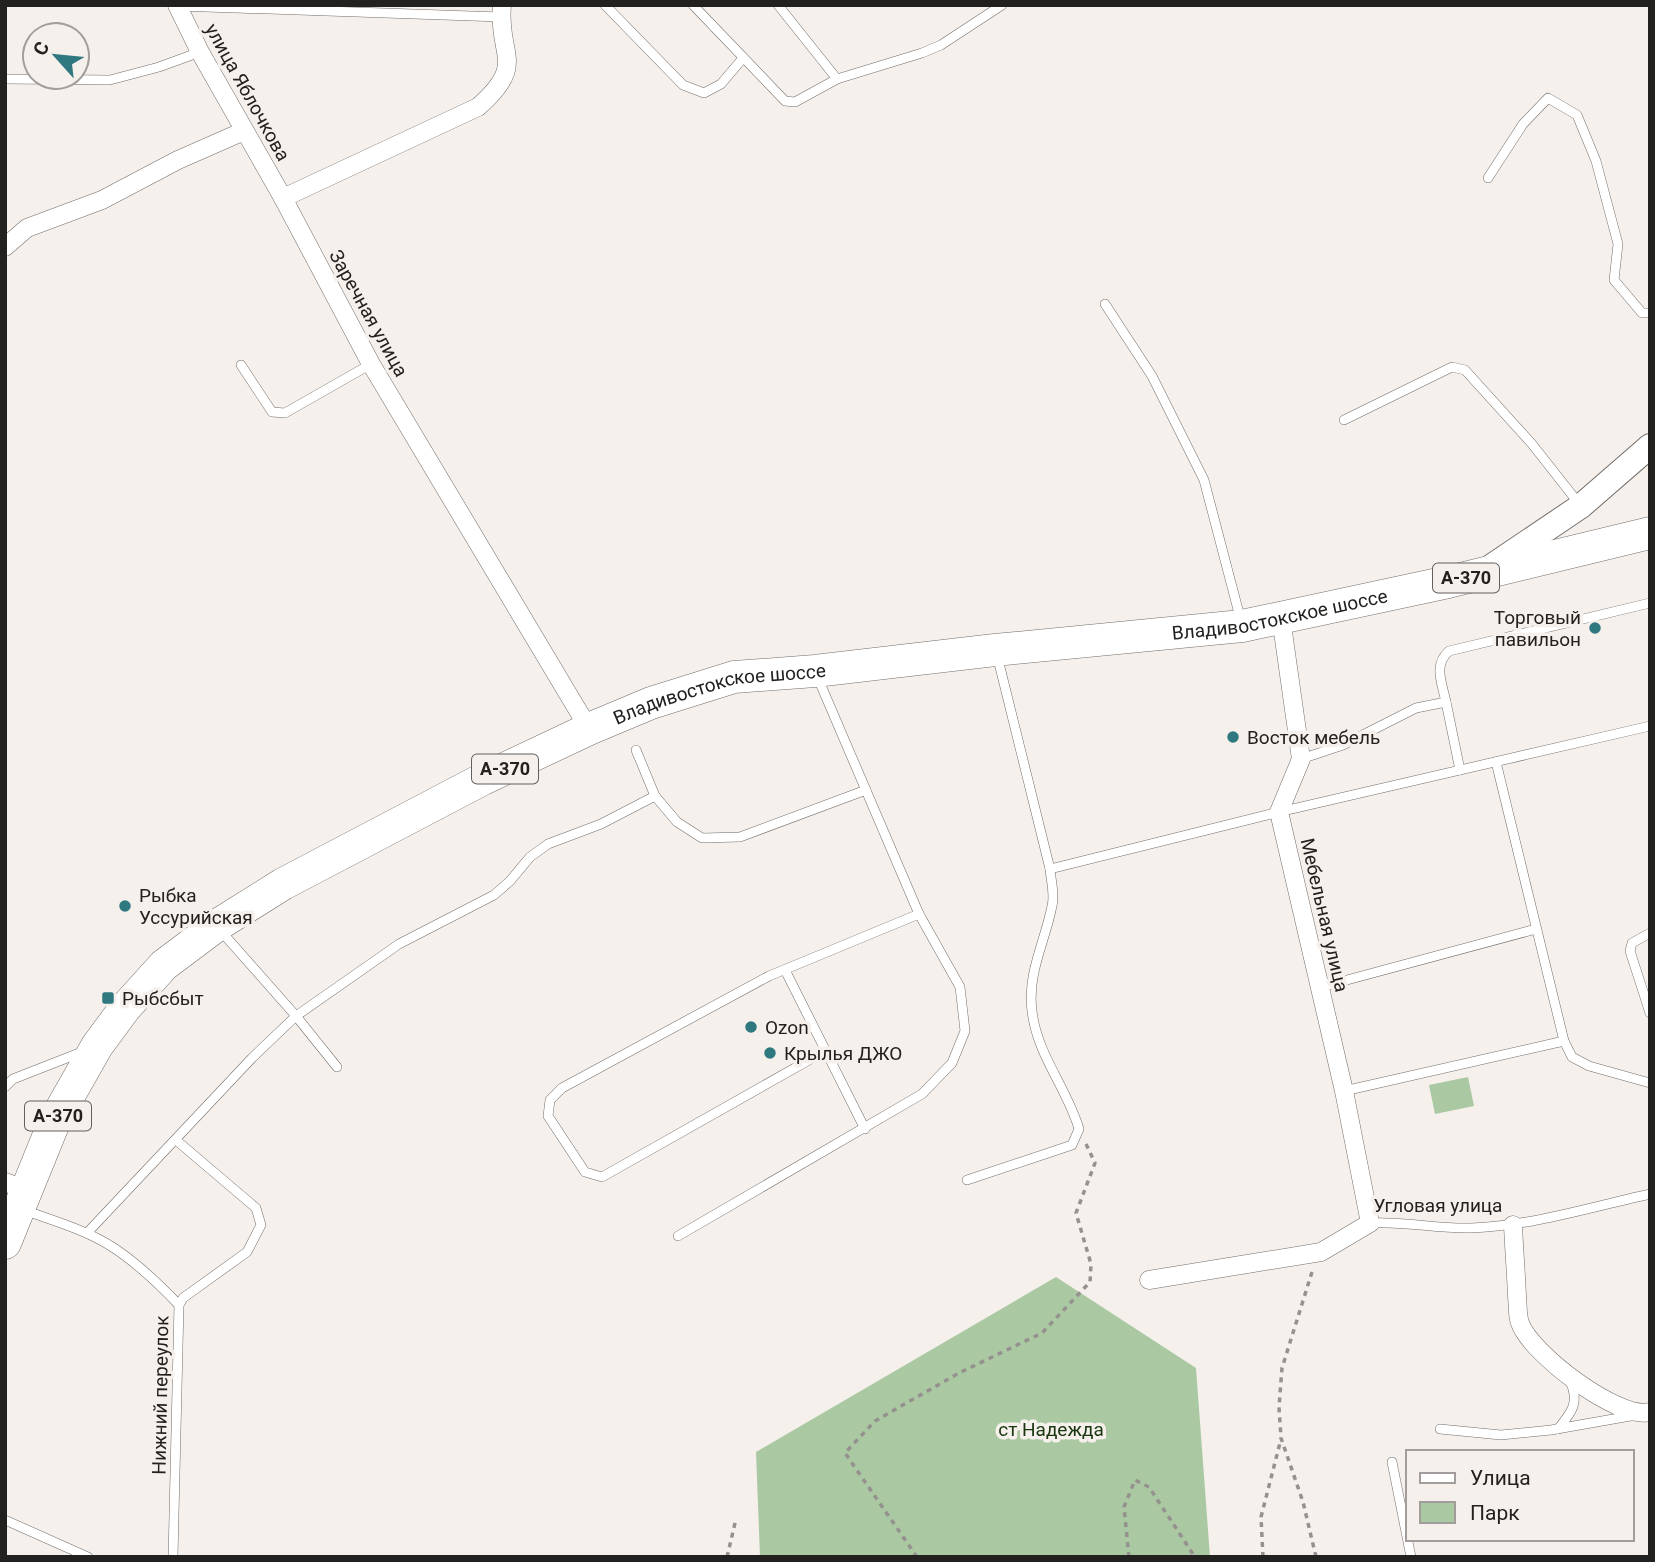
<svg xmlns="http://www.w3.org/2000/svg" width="1655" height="1562" font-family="Roboto,sans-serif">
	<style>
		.green { fill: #aac9a2 }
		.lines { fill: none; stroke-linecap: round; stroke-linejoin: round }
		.lane-casing { stroke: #726d69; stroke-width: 10 }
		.street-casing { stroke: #726d69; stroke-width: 19 }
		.secondary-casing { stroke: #726d69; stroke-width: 26 }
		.highway-casing { stroke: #726d69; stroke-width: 33 }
		.path { stroke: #95918e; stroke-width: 3.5; stroke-dasharray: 5 5; stroke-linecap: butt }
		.lane { stroke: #fff; stroke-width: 9 }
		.street { stroke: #fff; stroke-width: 18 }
		.secondary { stroke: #fff; stroke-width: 24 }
		.highway { stroke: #fff; stroke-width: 32 }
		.poi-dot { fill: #2f787f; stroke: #f6f0ec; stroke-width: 2.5 }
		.labels { text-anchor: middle; stroke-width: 7; stroke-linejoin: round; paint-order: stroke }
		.shield { fill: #f6f0ec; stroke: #625f5c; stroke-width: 2 }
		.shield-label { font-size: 18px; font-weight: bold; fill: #23211f }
		.street-label { font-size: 19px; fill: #23211f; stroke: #f6f0ec }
		.poi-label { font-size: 19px; fill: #23211f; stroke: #f6f0ec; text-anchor: start }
		.park-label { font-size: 19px; fill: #17360e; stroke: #f6f0ec }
	</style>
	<rect width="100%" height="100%" fill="#f6f0ec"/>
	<g class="green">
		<path d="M1468 1077 1474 1106 1435 1114 1429 1085Z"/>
		<path d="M1056 1277 1196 1368 1210 1557H760L756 1452Z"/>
	</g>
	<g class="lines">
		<defs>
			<g id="lane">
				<path d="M605 5 683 85 704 93 721 84 743 58"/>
				<path d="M693 5 785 101 795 102 837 79"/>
				<path d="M778 5 837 79 922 53 941 45 1002 5"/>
				<path d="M177 6 501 17"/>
				<path d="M5 79 110 80 159 67 200 52"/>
				<path d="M1488 178 1523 124 1548 98 1577 115 1596 161 1618 244 1614 280 1642 313H1650"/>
				<path d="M1105 304 1152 376 1204 480 1241 621"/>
				<path d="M241 365 272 412 285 413 371 364"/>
				<path d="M1344 420 1452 367 1465 370 1532 444 1580 505"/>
				<path d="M1446 702 1460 770"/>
				<path d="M636 750 655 796 677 822 702 838 740 837 866 790"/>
				<path d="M1301 759 1343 745 1416 708 1446 702C1442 683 1433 665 1449 651L1650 603"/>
				<path d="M1496 762 1564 1041 1572 1057 1589 1066 1650 1083"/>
				<path d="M1050 869 1279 812 1650 726"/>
				<path d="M219 929 296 1016 337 1067"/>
				<path d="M1650 933 1632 943 1630 951 1650 1013"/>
				<path d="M785 970 865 1129"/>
				<path d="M1321 987 1536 929"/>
				<path d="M825 1051 602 1177 585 1172 548 1116 550 1100 562 1088 769 976 919 914"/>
				<path d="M5 1087 13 1079 82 1052"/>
				<path d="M1344 1091 1564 1041"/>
				<path d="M967 1180 1072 1145 1079 1129C1067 1088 1037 1055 1032 1011 1027 973 1045 942 1052 906 1055 895 1051 881 1050 869L997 655"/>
				<path d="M24 1210C54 1221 87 1230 114 1248 138 1264 160 1285 179 1305"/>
				<path d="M1370 1223C1404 1221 1437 1229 1471 1228 1531 1226 1591 1207 1650 1194"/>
				<path d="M87 1233 252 1058 296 1016 399 944 494 895 510 881 530 857 548 844 601 824 655 796"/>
				<path d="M678 1236 922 1094 952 1063 965 1031 960 987 919 914 817 676"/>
				<path d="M1440 1429 1501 1435 1551 1430 1636 1415"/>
				<path d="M1558 1429C1572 1412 1580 1402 1570 1381"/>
				<path d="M1392 1462 1411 1557"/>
				<path d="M5 1520 88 1557"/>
				<path d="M173 1557 179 1305 183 1298 247 1252 261 1225 256 1208 176 1140"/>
			</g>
			<g id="street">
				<path d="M177 5 200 52 283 198"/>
				<path d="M502 5C497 56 528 63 478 107L283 198 371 364 589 729"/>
				<path d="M5 247 27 228 102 200 178 160 244 131"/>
				<path d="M5 1182 26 1190"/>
				<path d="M1513 1225C1514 1249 1516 1272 1517 1296 1518 1304 1517 1315 1520 1323 1530 1353 1618 1420 1650 1412"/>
				<path d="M1149 1280 1321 1252 1370 1223 1344 1091 1279 812 1301 759 1281 618"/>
			</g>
			<path id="secondary" d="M1492 566 1581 506 1650 446"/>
			<g id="highway">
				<path id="s1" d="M5 1243 55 1120 97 1046 125 1008 164 965 216 926 283 884 483 779 589 729 651 703 734 677 815 671 995 650 1242 626 1448 582 1650 533"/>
			</g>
		</defs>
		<use href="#lane" class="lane-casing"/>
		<use href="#street" class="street-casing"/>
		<use href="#secondary" class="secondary-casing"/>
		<use href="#highway" class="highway-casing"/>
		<g class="path">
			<path d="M1312 1272 1282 1368 1279 1407 1281 1438 1303 1502 1316 1557"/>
			<path d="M727 1557 736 1519"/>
			<path d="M917 1557 845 1453 875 1421 959 1373 1042 1333 1090 1282 1091 1264 1076 1213 1095 1163 1086 1144"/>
			<path d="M1129 1557 1124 1507 1135 1480 1149 1487 1195 1557"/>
			<path d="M1263 1557 1261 1517 1281 1439"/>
		</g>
		<use href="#lane" class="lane"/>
		<use href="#street" class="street"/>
		<use href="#secondary" class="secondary"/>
		<use href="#highway" class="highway"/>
	</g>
	<g class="poi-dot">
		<circle cx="1595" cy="628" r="7"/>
		<circle cx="1233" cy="737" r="7"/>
		<circle cx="125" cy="906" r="7"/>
		<rect x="101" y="991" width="14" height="14" rx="3.5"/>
		<circle cx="751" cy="1027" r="7"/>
		<circle cx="770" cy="1053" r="7"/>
	</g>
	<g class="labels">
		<g class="shield">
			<rect x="1433" y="563.5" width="66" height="29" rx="5"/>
			<rect x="472" y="754.5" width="66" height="29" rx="5"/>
			<rect x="25" y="1101.5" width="66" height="29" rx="5"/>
		</g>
		<g class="shield-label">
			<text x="1466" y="584">А-370</text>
			<text x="505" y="775">А-370</text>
			<text x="58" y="1122">А-370</text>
		</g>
		<g class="street-label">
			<text transform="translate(248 92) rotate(61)" y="7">улица Яблочкова</text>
			<text transform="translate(369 313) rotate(61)" y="7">Заречная улица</text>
			<text dy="7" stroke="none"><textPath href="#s1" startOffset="1514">Владивостокское шоссе</textPath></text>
			<text dy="7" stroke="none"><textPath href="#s1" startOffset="947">Владивостокское шоссе</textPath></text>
			<text transform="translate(1325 915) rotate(77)" y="7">Мебельная улица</text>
			<text x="1438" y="1212">Угловая улица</text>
			<text transform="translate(160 1395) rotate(-89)" y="7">Нижний переулок</text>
		</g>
		<g class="poi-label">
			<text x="1581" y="624" text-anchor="end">Торговый<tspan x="1581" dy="22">павильон</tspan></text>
			<text x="1247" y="744">Восток мебель</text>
			<text x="139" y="902">Рыбка<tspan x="139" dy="22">Уссурийская</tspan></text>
			<text x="122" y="1005">Рыбсбыт</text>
			<text x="765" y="1034">Ozon</text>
			<text x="784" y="1060">Крылья ДЖО</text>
		</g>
		<g class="park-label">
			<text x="1051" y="1436">ст Надежда</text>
		</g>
	</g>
	<rect width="1655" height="1562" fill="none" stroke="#23211f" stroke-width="14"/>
	<rect x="1406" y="1450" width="228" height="91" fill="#f6f0ec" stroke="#a29d9a" stroke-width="2"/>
	<rect x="1420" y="1473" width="35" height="10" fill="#ffffff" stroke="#a29d9a" stroke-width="2"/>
	<text x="1470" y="1485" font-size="21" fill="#23211f">Улица</text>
	<rect x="1420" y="1502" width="35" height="21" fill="#aac9a2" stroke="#a29d9a" stroke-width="2"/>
	<text x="1470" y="1520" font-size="21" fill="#23211f">Парк</text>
	<g transform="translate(56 56) rotate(297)"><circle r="33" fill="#f6f0ec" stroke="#a29d9a" stroke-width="2"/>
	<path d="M0-5L12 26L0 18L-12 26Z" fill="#2f787f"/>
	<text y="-10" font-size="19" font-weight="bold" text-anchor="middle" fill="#23211f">С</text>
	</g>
</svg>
